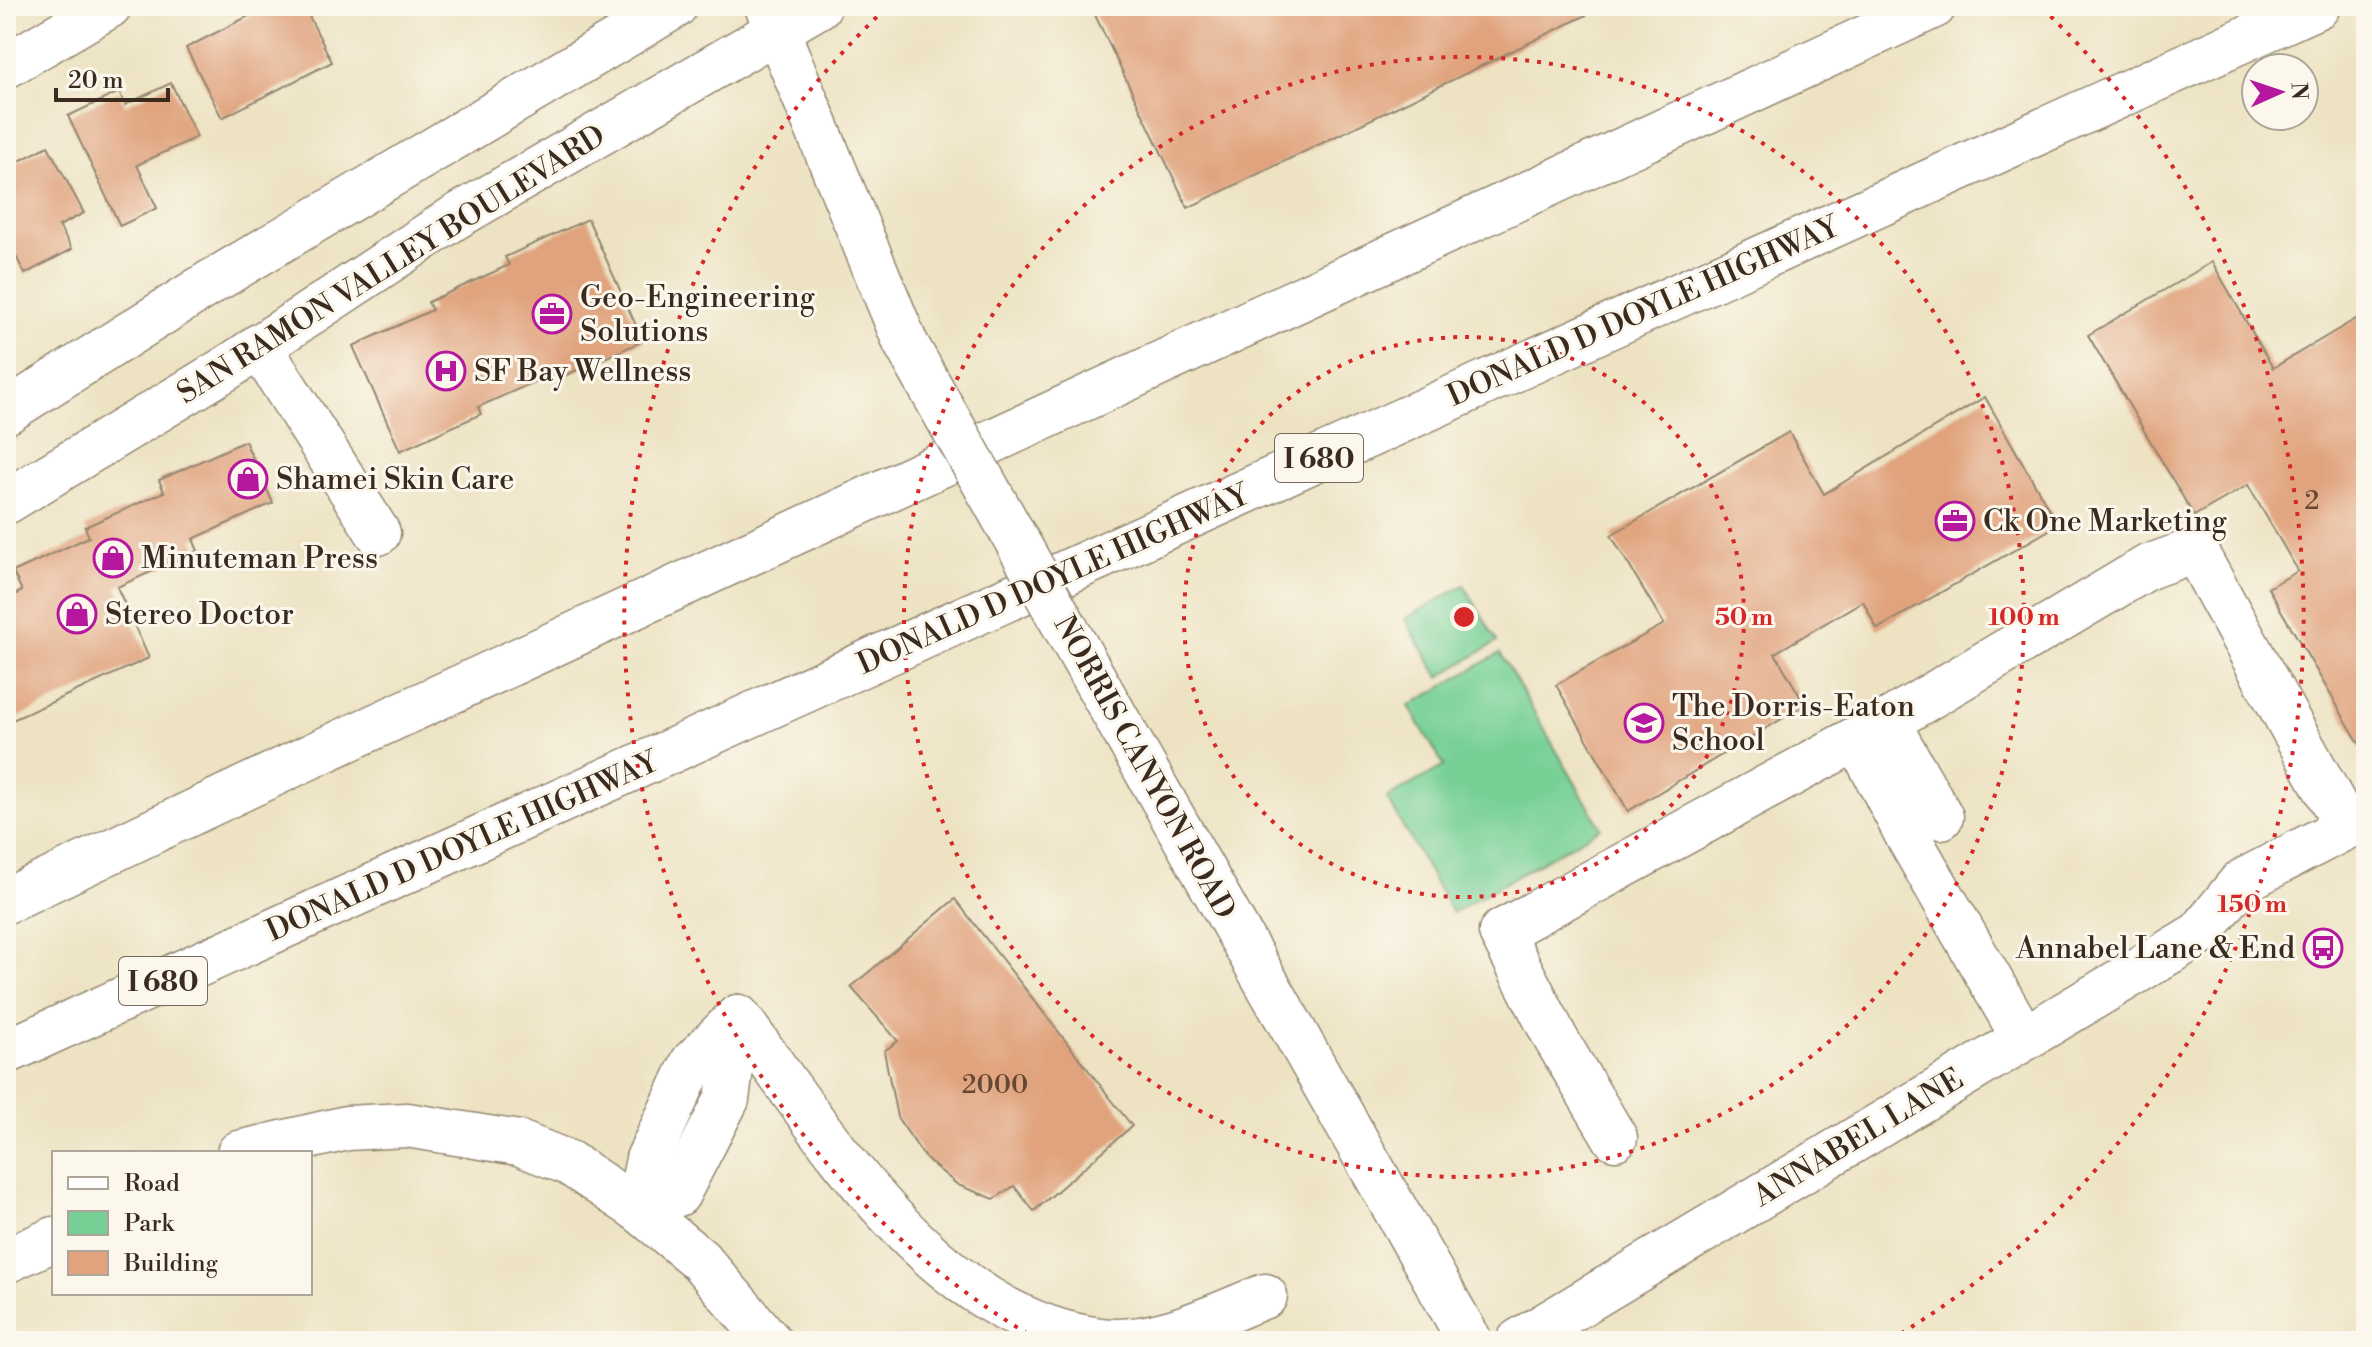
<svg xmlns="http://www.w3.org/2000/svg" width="2372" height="1347" font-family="'Libre Bodoni',serif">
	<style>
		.green { fill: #76d096; stroke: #587d5a; stroke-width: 2 }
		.building { fill: #e0a37d }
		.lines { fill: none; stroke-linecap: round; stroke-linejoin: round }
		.minor-casing { stroke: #948670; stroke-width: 47 }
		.major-casing { stroke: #948670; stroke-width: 47 }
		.highway-casing { stroke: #948670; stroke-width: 47 }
		.minor { stroke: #fff; stroke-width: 44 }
		.major { stroke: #fff; stroke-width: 44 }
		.highway { stroke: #fff; stroke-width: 44 }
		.major-bridge-casing { stroke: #948670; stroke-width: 47; stroke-linecap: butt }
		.major-bridge { stroke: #fff; stroke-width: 44 }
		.ring { fill: none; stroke: #d62828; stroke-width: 4; stroke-dasharray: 4 8 }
		.labels { text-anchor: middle; stroke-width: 6; stroke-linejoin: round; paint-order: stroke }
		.number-label { font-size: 26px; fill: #644836 }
		.shield { fill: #fbf7ec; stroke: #75685c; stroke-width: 2 }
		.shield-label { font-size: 28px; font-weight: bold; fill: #3b2a1e }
		.street-label { font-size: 30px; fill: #3b2a1e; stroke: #fbf7ec }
		.poi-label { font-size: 30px; fill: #3b2a1e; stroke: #fbf7ec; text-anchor: start }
		.centre { fill: #d62828; stroke: #fbf7ec; stroke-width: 4 }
		.ring-label { font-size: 24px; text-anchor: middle; font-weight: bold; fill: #d62828; stroke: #fbf7ec; stroke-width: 6; stroke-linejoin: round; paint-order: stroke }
	</style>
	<rect width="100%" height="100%" fill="#fbf7ec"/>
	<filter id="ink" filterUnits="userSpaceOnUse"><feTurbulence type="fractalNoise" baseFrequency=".0125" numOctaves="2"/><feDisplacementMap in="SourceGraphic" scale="16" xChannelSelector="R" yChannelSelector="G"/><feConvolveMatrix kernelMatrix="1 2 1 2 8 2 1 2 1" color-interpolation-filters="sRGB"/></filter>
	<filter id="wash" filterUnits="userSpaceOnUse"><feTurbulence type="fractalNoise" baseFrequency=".006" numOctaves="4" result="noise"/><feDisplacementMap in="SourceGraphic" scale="32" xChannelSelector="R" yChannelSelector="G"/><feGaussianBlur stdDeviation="1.8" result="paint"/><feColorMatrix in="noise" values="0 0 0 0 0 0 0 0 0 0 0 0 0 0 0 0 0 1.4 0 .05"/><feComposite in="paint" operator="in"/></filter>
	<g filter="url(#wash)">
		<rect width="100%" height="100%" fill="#ede3c3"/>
		<g class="green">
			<path d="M1464 585 1497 642 1439 677 1405 619Z"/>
			<path d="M1500 653 1601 828 1452 913 1387 798 1444 766 1409 706Z"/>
		</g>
		<g id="blocks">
			<g class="building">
				<path d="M268 6H304L332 62 222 118 186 48Z"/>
				<path d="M1114 6H1605L1188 208 1095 15Z"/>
				<path d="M171 83 197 137 137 165 157 208 120 226 68 116 119 92 125 105Z"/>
				<path d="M48 146 84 213 59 226 72 249 25 274 6 237V182L12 179 6 168Z"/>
				<path d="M588 219 643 341 562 377 559 371 478 407 481 414 400 451 353 346 432 310 428 302 509 265 505 257Z"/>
				<path d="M2212 262 2273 368 2366 313V755L2268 588 2298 571 2248 485 2194 516 2088 335Z"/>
				<path d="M1985 397 2058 525 1877 629 1863 601 1775 653 1805 705 1628 811 1556 685 1664 624 1611 535 1789 432 1824 494Z"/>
				<path d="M245 441 273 503 193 539 198 551 117 587 149 658 6 723V599L22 591 13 572 89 537 85 527 164 492 159 480Z"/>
				<path d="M955 899 1132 1126 1034 1211 1014 1186 994 1199 958 1185 926 1159 897 1117 884 1051 898 1041 851 987Z"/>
			</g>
		</g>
	</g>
	<g filter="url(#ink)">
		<use href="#blocks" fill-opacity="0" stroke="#948670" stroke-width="2"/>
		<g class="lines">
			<defs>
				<g id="minor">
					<path d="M6 66 109 6"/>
					<path d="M259 346 378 533"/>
					<path d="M1858 740 1907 835 2023 1037"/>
					<path d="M1941 817 1887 722 2148 567 2184 554 2198 556 2346 826"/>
					<path d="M738 1017C829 1139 936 1321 1101 1340 1156 1347 1215 1315 1265 1296"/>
					<path d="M1615 1138 1556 1039 1501 932 1887 722"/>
					<path d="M239 1153 347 1128 407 1125 519 1143 569 1163 638 1209 700 1260 769 1341"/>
					<path d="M638 1209 678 1194 727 1099 738 1017"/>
					<path d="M638 1209 648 1159 693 1062 738 1017"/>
					<path d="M6 1261 54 1239"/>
					<path d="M1519 1341 2199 934 2241 882 2366 817"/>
				</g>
				<g id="major">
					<path d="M767 6 905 342"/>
					<path d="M6 412 208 284 675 6"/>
					<path d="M6 502 227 368 454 218 819 6"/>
					<path d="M1100 689 1470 1341"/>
				</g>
				<g id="highway">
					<path d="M6 901 320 752 1934 6"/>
					<path d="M6 1052 2318 6"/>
				</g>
			</defs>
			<use href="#minor" class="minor-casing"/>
			<use href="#major" class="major-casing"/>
			<use href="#highway" class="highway-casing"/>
			<use href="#minor" class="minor"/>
			<use href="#major" class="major"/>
			<use href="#highway" class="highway"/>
			<defs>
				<path id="major-bridge" d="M905 342 1100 689"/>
			</defs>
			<use href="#major-bridge" class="major-bridge-casing"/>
			<use href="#major-bridge" class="major-bridge"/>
		</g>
	</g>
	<g class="ring">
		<circle cx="1464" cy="617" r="280"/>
		<circle cx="1464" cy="617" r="560"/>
		<path d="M1038 1340A839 839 0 0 1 886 8M2042 8A839 839 0 0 1 1890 1340"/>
	</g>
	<defs>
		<symbol id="office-ring" viewBox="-11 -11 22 22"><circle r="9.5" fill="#fbf7ec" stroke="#b5179e" stroke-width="1.5"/><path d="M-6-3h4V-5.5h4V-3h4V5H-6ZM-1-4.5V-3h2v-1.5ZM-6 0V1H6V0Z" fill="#b5179e"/></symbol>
		<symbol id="hospital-ring" viewBox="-11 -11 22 22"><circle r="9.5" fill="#fbf7ec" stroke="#b5179e" stroke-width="1.5"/><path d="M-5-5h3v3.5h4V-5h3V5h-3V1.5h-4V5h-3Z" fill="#b5179e"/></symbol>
		<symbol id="shop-ring" viewBox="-11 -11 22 22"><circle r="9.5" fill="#fbf7ec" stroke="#b5179e" stroke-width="1.5"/><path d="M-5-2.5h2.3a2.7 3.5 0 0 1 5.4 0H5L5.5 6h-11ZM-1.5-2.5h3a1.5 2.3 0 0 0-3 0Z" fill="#b5179e"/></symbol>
		<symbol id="school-ring" viewBox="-11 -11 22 22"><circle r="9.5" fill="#fbf7ec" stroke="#b5179e" stroke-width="1.5"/><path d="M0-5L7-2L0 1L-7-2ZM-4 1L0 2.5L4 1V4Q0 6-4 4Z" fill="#b5179e"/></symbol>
		<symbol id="bus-ring" viewBox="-11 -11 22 22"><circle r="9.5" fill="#fbf7ec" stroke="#b5179e" stroke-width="1.5"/><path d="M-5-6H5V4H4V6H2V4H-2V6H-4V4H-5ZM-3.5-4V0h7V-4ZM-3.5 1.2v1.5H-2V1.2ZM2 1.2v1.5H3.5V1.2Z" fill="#b5179e"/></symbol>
	</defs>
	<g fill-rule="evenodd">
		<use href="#office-ring" x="530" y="292" width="44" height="44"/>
		<use href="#hospital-ring" x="424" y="349" width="44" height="44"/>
		<use href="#shop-ring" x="226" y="457" width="44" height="44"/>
		<use href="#office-ring" x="1933" y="499" width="44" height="44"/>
		<use href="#shop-ring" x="91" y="536" width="44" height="44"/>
		<use href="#shop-ring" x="55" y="592" width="44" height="44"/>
		<use href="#school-ring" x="1622" y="701" width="44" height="44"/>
		<use href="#bus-ring" x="2301" y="926" width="44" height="44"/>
	</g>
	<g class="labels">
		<g class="number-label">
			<text x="2312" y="509">2</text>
			<text x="995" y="1093">2000</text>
		</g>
		<g class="shield">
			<rect x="1275" y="434" width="88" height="48" rx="6"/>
			<rect x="119" y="957" width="88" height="48" rx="6"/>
		</g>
		<g class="shield-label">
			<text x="1319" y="468">I 680</text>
			<text x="163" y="991">I 680</text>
		</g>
		<g class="street-label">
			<text transform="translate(391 264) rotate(-32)" y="10">SAN RAMON VALLEY BOULEVARD</text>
			<text transform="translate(1643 311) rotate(-24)" y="10">DONALD D DOYLE HIGHWAY</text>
			<text transform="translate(1053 579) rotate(-24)" y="10">DONALD D DOYLE HIGHWAY</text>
			<text transform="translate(1145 767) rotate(61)" y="10">NORRIS CANYON ROAD</text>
			<text transform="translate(462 846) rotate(-24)" y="10">DONALD D DOYLE HIGHWAY</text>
			<text transform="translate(1858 1137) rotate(-31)" y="10">ANNABEL LANE</text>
		</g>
		<g class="poi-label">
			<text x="580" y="307">Geo-Engineering<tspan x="580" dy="34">Solutions</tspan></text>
			<text x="474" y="381">SF Bay Wellness</text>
			<text x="276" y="489">Shamei Skin Care</text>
			<text x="1983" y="531">Ck One Marketing</text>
			<text x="141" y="568">Minuteman Press</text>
			<text x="105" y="624">Stereo Doctor</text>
			<text x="1672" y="716">The Dorris-Eaton<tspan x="1672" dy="34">School</tspan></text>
			<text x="2295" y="958" text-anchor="end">Annabel Lane &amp; End</text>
		</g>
	</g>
	<circle cx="1464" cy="617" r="12" class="centre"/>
	<g class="ring-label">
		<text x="1744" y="625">50 m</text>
		<text x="2024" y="625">100 m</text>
		<text x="2252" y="912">150 m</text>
	</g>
	<rect width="2372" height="1347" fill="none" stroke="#fbf7ec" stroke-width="32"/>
	<rect x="52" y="1151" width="260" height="144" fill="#fbf7ec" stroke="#aea59a" stroke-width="2"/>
	<rect x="68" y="1177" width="40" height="12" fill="#ffffff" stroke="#aea59a" stroke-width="2"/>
	<text x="124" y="1191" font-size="24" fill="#3b2a1e">Road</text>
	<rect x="68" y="1211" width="40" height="24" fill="#76d096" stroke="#aea59a" stroke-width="2"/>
	<text x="124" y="1231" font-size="24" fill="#3b2a1e">Park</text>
	<rect x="68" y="1251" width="40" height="24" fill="#e0a37d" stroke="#aea59a" stroke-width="2"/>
	<text x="124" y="1271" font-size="24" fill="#3b2a1e">Building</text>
	<g transform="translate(2280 92) rotate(87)"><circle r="38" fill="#fbf7ec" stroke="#aea59a" stroke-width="2"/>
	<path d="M0-6L14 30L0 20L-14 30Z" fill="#b5179e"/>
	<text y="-12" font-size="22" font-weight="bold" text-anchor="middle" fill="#3b2a1e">N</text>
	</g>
	<path d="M56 88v12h112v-12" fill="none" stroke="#3b2a1e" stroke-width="4"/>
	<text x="68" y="88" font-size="24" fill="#3b2a1e" stroke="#fbf7ec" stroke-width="6" paint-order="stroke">20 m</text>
</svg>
